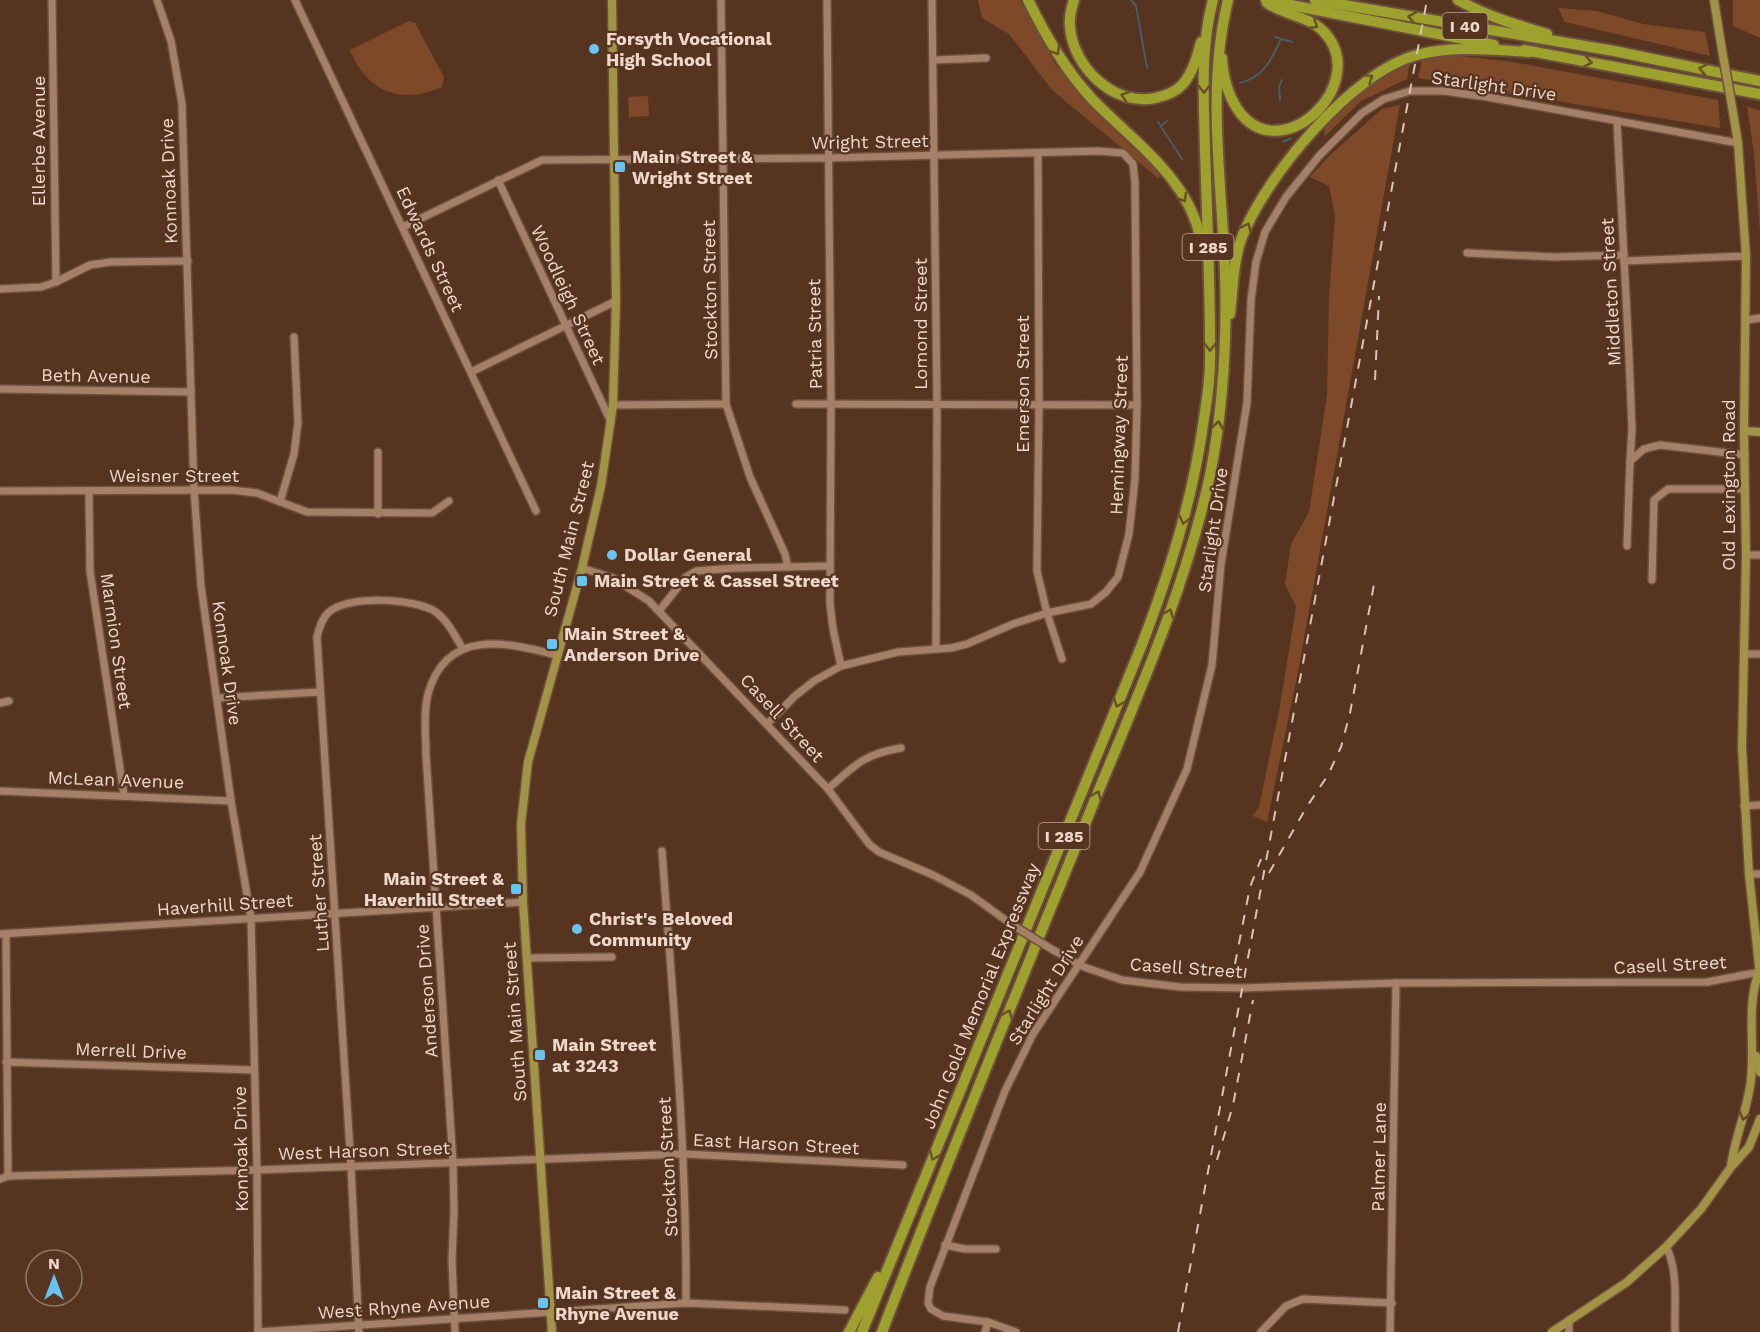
<svg xmlns="http://www.w3.org/2000/svg" width="1760" height="1332" font-family="'Work Sans',sans-serif">
	<style>
		.green { fill: #7e4929 }
		.lines { fill: none; stroke-linecap: round; stroke-linejoin: round }
		.stream { stroke: #475d64; stroke-width: 2 }
		.minor-casing { stroke: #6c503d; stroke-width: 10 }
		.major-casing { stroke: #6c503d; stroke-width: 11 }
		.highway-casing { stroke: #6c503d; stroke-width: 14 }
		.minor { stroke: #a67f69; stroke-width: 7 }
		.major { stroke: #a29346; stroke-width: 8 }
		.highway { stroke: #9fa12e; stroke-width: 10 }
		.rail { stroke: #dac2b5; stroke-width: 2; stroke-dasharray: 10 10; stroke-linecap: butt }
		.minor-bridge-casing { stroke: #6c503d; stroke-width: 10; stroke-linecap: butt }
		.major-bridge-casing { stroke: #6c503d; stroke-width: 11; stroke-linecap: butt }
		.minor-bridge { stroke: #a67f69; stroke-width: 7 }
		.major-bridge { stroke: #a29346; stroke-width: 8 }
		.oneway { stroke: #684f24 }
		.oneway2 { stroke: #654728 }
		.poi-dot { fill: #67c4f0; stroke: #563420; stroke-width: 2 }
		.labels { text-anchor: middle; stroke-width: 4.5; stroke-linejoin: round; paint-order: stroke }
		.shield { fill: #563420; stroke: #c0a798; stroke-width: 1.5 }
		.shield-label { font-size: 16px; font-weight: bold; fill: #eed8cc }
		.poi-label { font-size: 18px; font-weight: bold; fill: #eed8cc; stroke: #563420; text-anchor: start }
		.street-label { font-size: 18px; fill: #eed8cc; stroke: #563420 }
	</style>
	<rect width="100%" height="100%" fill="#563420"/>
	<g class="green">
		<path d="M978 0H1020L1055 64 1096 113 1160 173 1159 179 1052 90 1009 34 982 18Z"/>
		<path d="M1733 0H1760V38L1733 26Z"/>
		<path d="M1558 8 1597 11 1643 24 1705 32 1710 56 1565 22Z"/>
		<path d="M409 21 415 23 444 77 442 87C400 105 367 92 350 50Z"/>
		<path d="M1451 55 1513 62 1718 100 1720 128 1418 78 1422 60Z"/>
		<path d="M1410 62 1407 79 1361 101 1324 137 1325 125 1360 91 1391 70Z"/>
		<path d="M648 96 649 116 629 117 628 97Z"/>
		<path d="M1400 105 1298 672 1267 822 1253 816 1259 807 1279 711 1296 607 1285 584 1291 544 1309 512 1327 395 1329 297 1335 216 1329 186 1310 177 1330 155 1382 109Z"/>
		<path d="M1747 106 1760 111V232L1754 154Z"/>
	</g>
	<g class="lines">
		<g class="stream">
			<path d="M1131 0 1136 6 1147 68"/>
			<path d="M1275 37 1292 42"/>
			<path d="M1240 83C1264 77 1271 60 1281 39"/>
			<path d="M1280 100 1279 87 1282 80"/>
			<path d="M1158 122 1182 159"/>
			<path d="M1161 126 1168 120"/>
			<path d="M1283 142 1291 138"/>
		</g>
		<defs>
			<g id="minor">
				<path d="M52 0 56 282"/>
				<path d="M157 0 171 41 182 104 194 490 201 586 231 801 251 918 257 1170 258 1332"/>
				<path d="M295 0 536 511"/>
				<path d="M721 0 726 404 750 477 785 554 788 567"/>
				<path d="M827 0 831 403 830 604 833 629 841 666"/>
				<path d="M932 0 937 403 936 648"/>
				<path d="M934 60 986 58"/>
				<path d="M1617 121 1629 355 1632 429 1630 461"/>
				<path d="M1038 154 1039 403 1037 571 1047 613 1062 659"/>
				<path d="M498 180 611 422"/>
				<path d="M403 227 542 160 828 158 1098 151 1123 153 1133 164 1135 183 1137 405 1135 479 1129 534 1118 577 1106 592 1091 604 1047 613 1013 624 967 644 951 648 898 652 841 666 814 681 795 696 767 724"/>
				<path d="M1467 253 1554 257 1624 255"/>
				<path d="M1624 261 1746 256"/>
				<path d="M0 289 41 287 56 282 90 265 111 262 188 261"/>
				<path d="M1747 320 1760 318"/>
				<path d="M471 372 616 301"/>
				<path d="M0 389 191 392"/>
				<path d="M796 404 1137 405"/>
				<path d="M613 405 726 404"/>
				<path d="M378 452V514"/>
				<path d="M0 491 231 490 257 493 307 512 432 513 449 501"/>
				<path d="M89 491 90 571 124 795"/>
				<path d="M280 502 294 454 298 423 294 337"/>
				<path d="M1627 546 1630 461 1644 449 1660 445 1745 455"/>
				<path d="M1746 555H1760"/>
				<path d="M582 568 613 578 649 601 828 789 869 844 879 852 933 875 971 895 1011 924"/>
				<path d="M1652 580 1654 500 1668 489H1744"/>
				<path d="M659 611 686 577 696 571 736 568 830 566"/>
				<path d="M1745 654H1760"/>
				<path d="M217 698 320 692"/>
				<path d="M0 703 9 701"/>
				<path d="M828 789C855 765 864 754 901 748"/>
				<path d="M0 791 231 801"/>
				<path d="M1744 806 1760 805"/>
				<path d="M662 851C673 1001 687 1152 686 1303"/>
				<path d="M1749 874H1760"/>
				<path d="M0 934 523 902"/>
				<path d="M6 934 8 1176"/>
				<path d="M1053 950 1084 967 1122 980 1180 987 1243 988 1396 983 1707 982 1760 972"/>
				<path d="M527 958 612 957"/>
				<path d="M6 1062 254 1070"/>
				<path d="M0 1179 8 1176 257 1170 683 1154 903 1165"/>
				<path d="M945 1245 965 1249H996"/>
				<path d="M1666 1247C1679 1271 1674 1305 1675 1332"/>
				<path d="M1569 1320V1332"/>
				<path d="M258 1332 686 1303 845 1310"/>
				<path d="M359 1332 351 1166 317 637C319 628 322 618 329 612 348 595 415 598 436 612 448 621 455 636 463 649"/>
				<path d="M455 1332 452 1260 454 1211 453 1162 426 755C426 735 423 714 428 694 446 628 506 642 556 655"/>
				<path d="M985 1332 988 1322"/>
				<path d="M1016 1332 988 1322 943 1316 931 1309 928 1303 930 1287 1005 1091 1033 1034 1140 872 1187 769 1212 665 1221 564 1247 403 1251 300 1256 262 1265 232 1286 197 1319 156 1362 113 1384 99 1410 91H1444L1487 97 1738 143"/>
				<path d="M1261 1332 1286 1306 1303 1299 1392 1303"/>
				<path d="M1390 1332 1396 983"/>
			</g>
			<g id="major">
				<path d="M1714 0 1722 50"/>
				<path d="M1733 112 1738 143 1746 256 1744 431 1746 555 1742 747 1749 874 1760 975"/>
				<path d="M1744 431 1760 432"/>
				<path d="M1756 1056 1760 1072"/>
				<path d="M1731 1166C1735 1136 1748 1109 1751 1079 1755 1044 1746 1005 1759 972"/>
				<path d="M552 1332 523 902 521 824 528 762 582 568 601 486 613 405 616 301 612 0"/>
				<path d="M1552 1332 1627 1282 1666 1247 1701 1209 1731 1167 1749 1147 1760 1119"/>
			</g>
			<g id="highway">
				<path d="M1028 0C1046 36 1065 70 1093 100 1136 144 1195 183 1202 249"/>
				<path d="M1074 0C1071 9 1069 18 1070 27 1073 67 1114 107 1155 98 1165 96 1176 92 1183 84 1193 72 1197 57 1201 42"/>
				<path d="M1266 0 1494 45"/>
				<path d="M1315 0 1614 51 1760 81"/>
				<path d="M1458 0C1486 16 1517 25 1547 34"/>
				<path d="M1524 50 1760 94"/>
				<path d="M1222 58C1223 76 1228 95 1238 110 1281 171 1372 83 1324 32 1309 16 1284 15 1267 3"/>
				<path d="M1230 314C1233 289 1233 260 1242 237 1266 176 1352 72 1417 55 1453 45 1493 50 1530 52"/>
				<path d="M849 1332 878 1277"/>
				<path d="M862 1332 1141 647C1169 574 1192 502 1203 425 1207 400 1211 374 1210 348 1210 282 1207 215 1205 149 1204 100 1200 48 1213 0"/>
				<path d="M882 1332C947 1162 1016 993 1085 824 1131 710 1184 596 1210 475 1223 410 1227 339 1225 272 1222 181 1206 90 1228 0"/>
			</g>
		</defs>
		<use href="#minor" class="minor-casing"/>
		<use href="#major" class="major-casing"/>
		<use href="#highway" class="highway-casing"/>
		<use href="#minor" class="minor"/>
		<use href="#major" class="major"/>
		<use href="#highway" class="highway"/>
		<g class="rail">
			<path d="M1375 380 1379 296"/>
			<path d="M1269 873 1306 808 1328 775 1341 747 1350 713 1375 579"/>
			<path d="M1235 964 1250 887 1261 859"/>
			<path d="M1217 1160 1233 1105 1253 1000"/>
			<path d="M1178 1332 1427 0"/>
		</g>
		<defs>
			<path id="minor-bridge" d="M1011 924 1053 950"/>
			<path id="major-bridge" d="M1722 50 1733 112"/>
		</defs>
		<use href="#minor-bridge" class="minor-bridge-casing"/>
		<use href="#major-bridge" class="major-bridge-casing"/>
		<use href="#minor-bridge" class="minor-bridge"/>
		<use href="#major-bridge" class="major-bridge"/>
	</g>
	<defs><path id="oneway-chevron" d="M-2-3.5L2.5 0L-2 3.5" fill="none" stroke-width="1.6" stroke-linecap="round" stroke-linejoin="round" transform="scale(1.5)"/></defs>
	<g class="oneway">
		<use href="#oneway-chevron" transform="translate(1412 17) rotate(-170)"/>
		<use href="#oneway-chevron" transform="translate(1314 25) rotate(32)"/>
		<use href="#oneway-chevron" transform="translate(1056 51) rotate(59)"/>
		<use href="#oneway-chevron" transform="translate(1588 62) rotate(10)"/>
		<use href="#oneway-chevron" transform="translate(1703 69) rotate(-168)"/>
		<use href="#oneway-chevron" transform="translate(1369 78) rotate(-35)"/>
		<use href="#oneway-chevron" transform="translate(1204 89) rotate(91)"/>
		<use href="#oneway-chevron" transform="translate(1125 96) rotate(-163)"/>
		<use href="#oneway-chevron" transform="translate(1183 198) rotate(59)"/>
		<use href="#oneway-chevron" transform="translate(1247 227) rotate(-65)"/>
		<use href="#oneway-chevron" transform="translate(1210 347) rotate(90)"/>
		<use href="#oneway-chevron" transform="translate(1218 425) rotate(-82)"/>
		<use href="#oneway-chevron" transform="translate(1184 520) rotate(104)"/>
		<use href="#oneway-chevron" transform="translate(1169 613) rotate(-69)"/>
		<use href="#oneway-chevron" transform="translate(1118 703) rotate(112)"/>
		<use href="#oneway-chevron" transform="translate(1097 795) rotate(-68)"/>
		<use href="#oneway-chevron" transform="translate(1008 1014) rotate(-68)"/>
		<use href="#oneway-chevron" transform="translate(934 1156) rotate(112)"/>
	</g>
	<use class="oneway2" href="#oneway-chevron" transform="translate(1744 1116) rotate(105)"/>
	<g class="poi-dot">
		<circle cx="594" cy="49" r="6"/>
		<rect x="614" y="161" width="12" height="12" rx="3"/>
		<circle cx="612" cy="555" r="6"/>
		<rect x="576" y="575" width="12" height="12" rx="3"/>
		<rect x="546" y="638" width="12" height="12" rx="3"/>
		<rect x="510" y="883" width="12" height="12" rx="3"/>
		<circle cx="577" cy="929" r="6"/>
		<rect x="534" y="1049" width="12" height="12" rx="3"/>
		<rect x="537" y="1297" width="12" height="12" rx="3"/>
	</g>
	<g class="labels">
		<g class="shield">
			<rect x="1442.5" y="13" width="45" height="26" rx="4.5"/>
			<rect x="1182.5" y="234" width="51" height="26" rx="4.5"/>
			<rect x="1038.5" y="823" width="51" height="26" rx="4.5"/>
		</g>
		<g class="shield-label">
			<text x="1465" y="32">I 40</text>
			<text x="1208" y="253">I 285</text>
			<text x="1064" y="842">I 285</text>
		</g>
		<g class="poi-label">
			<text x="606" y="45">Forsyth Vocational<tspan x="606" dy="21">High School</tspan></text>
			<text x="632" y="163">Main Street &amp;<tspan x="632" dy="21">Wright Street</tspan></text>
			<text x="624" y="561">Dollar General</text>
			<text x="594" y="587">Main Street &amp; Cassel Street</text>
			<text x="564" y="640">Main Street &amp;<tspan x="564" dy="21">Anderson Drive</tspan></text>
			<text x="504" y="885" text-anchor="end">Main Street &amp;<tspan x="504" dy="21">Haverhill Street</tspan></text>
			<text x="589" y="925">Christ's Beloved<tspan x="589" dy="21">Community</tspan></text>
			<text x="552" y="1051">Main Street<tspan x="552" dy="21">at 3243</tspan></text>
			<text x="555" y="1299">Main Street &amp;<tspan x="555" dy="21">Rhyne Avenue</tspan></text>
		</g>
		<g class="street-label">
			<text transform="translate(1494 86) rotate(8)" y="6">Starlight Drive</text>
			<text transform="translate(39 141) rotate(-90)" y="6">Ellerbe Avenue</text>
			<text transform="translate(870 142) rotate(-1)" y="6">Wright Street</text>
			<text transform="translate(169 181) rotate(-92)" y="6">Konnoak Drive</text>
			<text transform="translate(430 249) rotate(65)" y="6">Edwards Street</text>
			<text transform="translate(710 290) rotate(-91)" y="6">Stockton Street</text>
			<text transform="translate(1611 292) rotate(-93)" y="6">Middleton Street</text>
			<text transform="translate(568 295) rotate(65)" y="6">Woodleigh Street</text>
			<text transform="translate(921 324) rotate(-90)" y="6">Lomond Street</text>
			<text transform="translate(815 334) rotate(-91)" y="6">Patria Street</text>
			<text transform="translate(96 376) rotate(1)" y="6">Beth Avenue</text>
			<text transform="translate(1023 384) rotate(-90)" y="6">Emerson Street</text>
			<text transform="translate(1119 435) rotate(-88)" y="6">Hemingway Street</text>
			<text x="174" y="482">Weisner Street</text>
			<text transform="translate(1729 485) rotate(-90)" y="6">Old Lexington Road</text>
			<text transform="translate(1213 530) rotate(-82)" y="6">Starlight Drive</text>
			<text transform="translate(569 539) rotate(-76)" y="6">South Main Street</text>
			<text transform="translate(116 641) rotate(82)" y="6">Marmion Street</text>
			<text transform="translate(227 663) rotate(82)" y="6">Konnoak Drive</text>
			<text transform="translate(782 718) rotate(47)" y="6">Casell Street</text>
			<text transform="translate(116 780) rotate(2)" y="6">McLean Avenue</text>
			<text transform="translate(319 893) rotate(-94)" y="6">Luther Street</text>
			<text transform="translate(225 905) rotate(-4)" y="6">Haverhill Street</text>
			<text transform="translate(1670 965) rotate(-3)" y="6">Casell Street</text>
			<text transform="translate(1186 968) rotate(4)" y="6">Casell Street</text>
			<text transform="translate(1046 990) rotate(-58)" y="6">Starlight Drive</text>
			<text transform="translate(427 991) rotate(-94)" y="6">Anderson Drive</text>
			<text transform="translate(981 996) rotate(-68)" y="6">John Gold Memorial Expressway</text>
			<text transform="translate(515 1022) rotate(-94)" y="6">South Main Street</text>
			<text transform="translate(131 1051) rotate(2)" y="6">Merrell Drive</text>
			<text transform="translate(776 1144) rotate(3)" y="6">East Harson Street</text>
			<text transform="translate(241 1149) rotate(-91)" y="6">Konnoak Drive</text>
			<text transform="translate(364 1151) rotate(-2)" y="6">West Harson Street</text>
			<text transform="translate(1379 1157) rotate(-89)" y="6">Palmer Lane</text>
			<text transform="translate(668 1167) rotate(-93)" y="6">Stockton Street</text>
			<text transform="translate(404 1307) rotate(-4)" y="6">West Rhyne Avenue</text>
		</g>
	</g>
	<g transform="translate(54 1278)"><circle r="28" fill="#563420" stroke="#937665" stroke-width="1.5"/>
	<path d="M0-4.5L10 22L0 15L-10 22Z" fill="#67c4f0"/>
	<text y="-9" font-size="16" font-weight="bold" text-anchor="middle" fill="#eed8cc">N</text>
	</g>
</svg>
